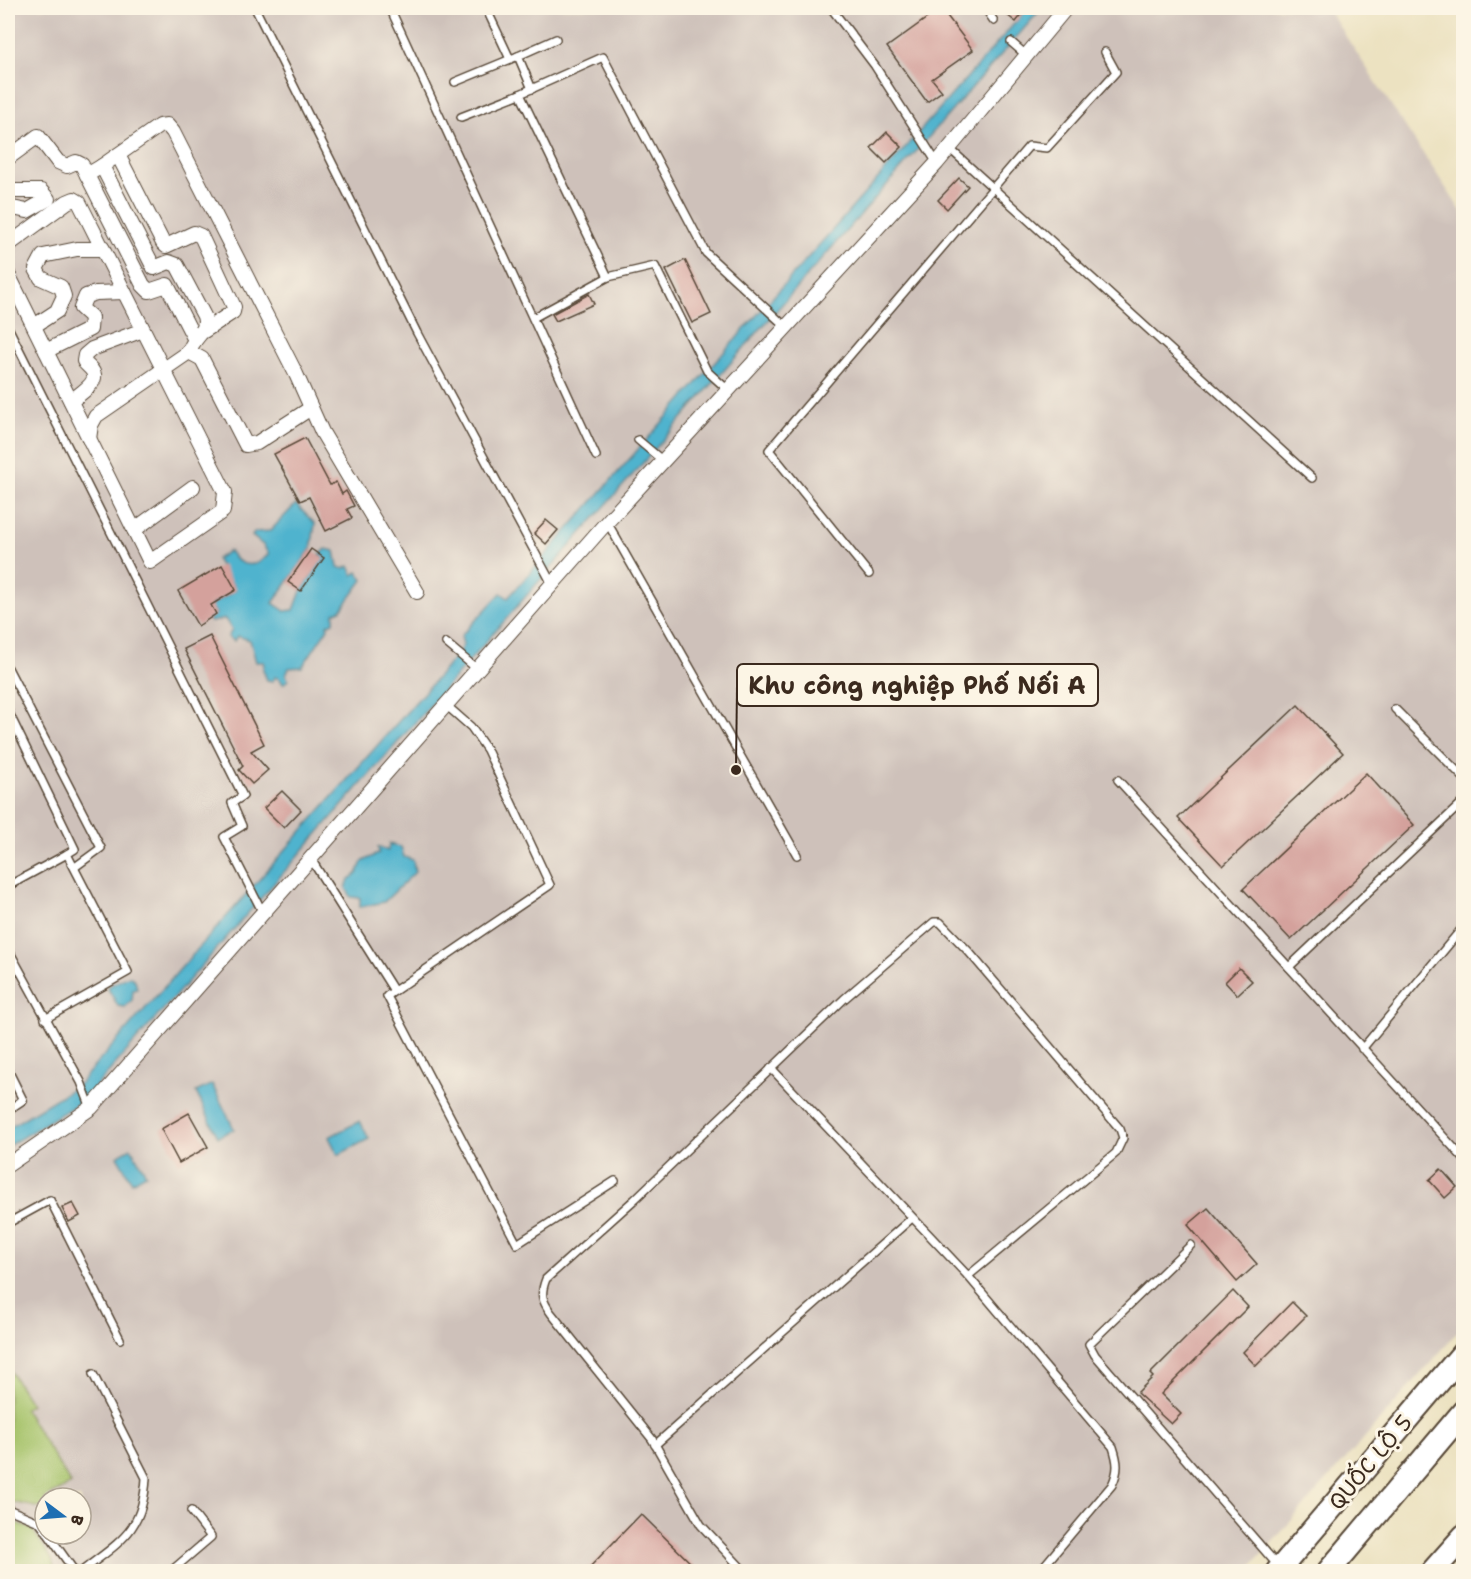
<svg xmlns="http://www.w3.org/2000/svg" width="1471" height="1579" font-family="'Shantell Sans',sans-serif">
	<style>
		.industrial { fill: #cec1ba; fill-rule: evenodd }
		.green { fill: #a6c36b; stroke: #707644; stroke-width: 1.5 }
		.water { fill: #4fb3ce; stroke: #456e76; stroke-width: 1.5 }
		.building { fill: #d4a19c }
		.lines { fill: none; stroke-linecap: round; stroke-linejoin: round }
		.service-casing { stroke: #564636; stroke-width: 10 }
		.minor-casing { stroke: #564636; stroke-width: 16 }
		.trunk-casing { stroke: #564636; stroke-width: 26 }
		.service { stroke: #fff; stroke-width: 7 }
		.minor { stroke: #fff; stroke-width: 14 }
		.trunk { stroke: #fff; stroke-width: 22 }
		.labels { text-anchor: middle; stroke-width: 6; stroke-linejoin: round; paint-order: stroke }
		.street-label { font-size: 22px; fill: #3b2a1e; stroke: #fcf5e5 }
		.leader { fill: none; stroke: #3b2a1e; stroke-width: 2 }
		.callout-dot { fill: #3b2a1e; stroke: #fcf5e5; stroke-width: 2 }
		.callout { fill: #fcf5e5; stroke: #3b2a1e; stroke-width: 2 }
		.callout-label { font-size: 24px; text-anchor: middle; font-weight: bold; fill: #3b2a1e }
	</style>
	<rect width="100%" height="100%" fill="#fcf5e5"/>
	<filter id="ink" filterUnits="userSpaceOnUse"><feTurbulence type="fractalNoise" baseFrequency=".0167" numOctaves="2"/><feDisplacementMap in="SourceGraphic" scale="12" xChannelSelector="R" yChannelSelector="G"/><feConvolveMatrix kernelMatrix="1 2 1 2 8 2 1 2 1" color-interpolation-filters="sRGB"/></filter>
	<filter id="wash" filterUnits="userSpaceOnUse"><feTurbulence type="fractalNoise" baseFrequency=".008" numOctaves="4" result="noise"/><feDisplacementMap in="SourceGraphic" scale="24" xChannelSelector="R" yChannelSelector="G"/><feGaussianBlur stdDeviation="1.35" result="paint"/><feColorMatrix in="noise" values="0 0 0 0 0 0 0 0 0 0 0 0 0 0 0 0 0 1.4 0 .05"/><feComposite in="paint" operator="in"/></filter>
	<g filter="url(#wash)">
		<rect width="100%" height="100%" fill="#ece2c1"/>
		<path class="industrial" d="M8 8H1327L1463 214V1326L1247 1571 8 1572ZM45 1498H81V1534H45Z"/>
		<g class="green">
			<path d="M10 1371 31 1404 24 1409 71 1484 45 1498V1505L40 1508 8 1501V1373Z"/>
			<path d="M8 1520 32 1529 52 1559 55 1571H8Z"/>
		</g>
		<g class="water">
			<path d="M1028 8H1042L84 1100 8 1146V1128L77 1086 458 654 463 645 461 636 501 593 508 598C680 400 856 205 1028 8Z"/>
			<path d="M296 504 315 524 311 549 273 603 285 611 294 610 301 591 323 558 320 555 326 549 335 551 338 567 344 569 349 566 353 575 358 572 363 580 341 610 334 613V622L327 625 328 628 302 667 289 668 286 674 288 680 283 684 280 679 275 677 273 681 267 680 263 670 264 662H256L250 640 237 636 234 641 228 637 232 630 225 619 211 622 208 619 216 614 211 605 236 590 216 559 229 551C240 568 255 569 269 554L263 545 252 536 255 532 270 531Z"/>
			<path d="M389 844 401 847 404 857 413 860 415 872 384 902 360 907V898L351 897 346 888 349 879 357 874 362 862 379 853 378 847 388 851Z"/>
			<path d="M129 976 135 980 137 989 133 990 132 1000 125 1007 118 1006 107 987Z"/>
			<path d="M212 1084 234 1129 218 1137 196 1092Z"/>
			<path d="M360 1121 369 1139 338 1155 329 1137Z"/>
			<path d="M131 1148 146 1174 132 1182 117 1156Z"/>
		</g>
		<g id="blocks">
			<g class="building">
				<path d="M941 8 973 50 932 79 942 91 927 102 887 47Z"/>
				<path d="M998 8H1027L1016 22Z"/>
				<path d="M887 132 902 147 886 163 871 148Z"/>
				<path d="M959 178 968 186 947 209 938 200Z"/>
				<path d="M685 260 711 314 692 323 666 270Z"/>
				<path d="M589 294 594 304 556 321 552 314Z"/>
				<path d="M305 438 330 485 336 482 342 494 346 491 354 506 347 509 352 518 326 531 309 497 300 501 274 454Z"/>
				<path d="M546 520 558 530 546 544 534 533Z"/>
				<path d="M311 549 324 558 301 591 288 582Z"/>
				<path d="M222 565 236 590 211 605 216 614 198 626 178 591Z"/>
				<path d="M210 636 264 744 251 751 268 770 252 784 239 770 243 766 184 649Z"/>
				<path d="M1298 705 1343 753 1223 866 1178 818Z"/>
				<path d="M1366 773 1414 825 1291 940 1243 889Z"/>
				<path d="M282 791 301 810 284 828 264 808Z"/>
				<path d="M1239 968 1252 981 1237 995 1225 982Z"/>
				<path d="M189 1113 208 1147 179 1163 161 1129Z"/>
				<path d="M1441 1169 1457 1187 1445 1198 1429 1180Z"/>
				<path d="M73 1203 80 1216 69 1222 62 1208Z"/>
				<path d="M1208 1208 1257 1264 1237 1282 1188 1225Z"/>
				<path d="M1233 1291 1248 1307 1161 1394 1181 1414 1171 1424 1137 1393 1153 1377 1150 1374Z"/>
				<path d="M1292 1302 1306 1316 1256 1366 1243 1352Z"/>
				<path d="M641 1514 700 1572H585Z"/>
			</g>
		</g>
	</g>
	<g filter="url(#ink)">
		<use href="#blocks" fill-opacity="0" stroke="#564636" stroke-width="1.5"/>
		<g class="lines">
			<defs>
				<g id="service">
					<path d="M255 8 417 333 552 584"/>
					<path d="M390 8 596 456"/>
					<path d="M486 8 510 59"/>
					<path d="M831 8 875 66 937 163"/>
					<path d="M985 8 994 21"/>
					<path d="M1011 42 1026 55"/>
					<path d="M455 82 518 56"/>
					<path d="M532 89 518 56 556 39"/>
					<path d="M461 117 520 94"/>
					<path d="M949 148 1312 478"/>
					<path d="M533 318 608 277"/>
					<path d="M8 327 243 796 232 803 242 826 224 837 263 913"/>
					<path d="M728 390 707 371 655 266 608 277 520 94 603 57 706 253 786 327"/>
					<path d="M638 440 663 461"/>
					<path d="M607 522 797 855"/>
					<path d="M869 574 769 450 1029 146 1047 148 1116 72 1105 52"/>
					<path d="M446 643 477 669"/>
					<path d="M8 668 101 848 75 867"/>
					<path d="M446 705 471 727 487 750 550 885 387 996 517 1244 615 1181"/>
					<path d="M1395 709 1464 778"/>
					<path d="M8 711 75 849 67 854"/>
					<path d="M1118 780 1464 1159"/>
					<path d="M311 859 394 991"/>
					<path d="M8 886 67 854 128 972 45 1019"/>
					<path d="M8 949 81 1082 91 1108"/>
					<path d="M1289 967 1464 801"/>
					<path d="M1362 1049 1464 926"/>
					<path d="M771 1068 968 1276 1113 1447C1118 1462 1119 1470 1112 1485L1039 1572"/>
					<path d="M8 1070 23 1100 8 1110"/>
					<path d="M8 1223 50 1200 120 1339"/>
					<path d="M1191 1245 1089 1344 1095 1355 1279 1567"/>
					<path d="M655 1445 912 1218"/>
					<path d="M8 1509 39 1522 45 1530"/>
					<path d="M48 1534 75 1572"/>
					<path d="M81 1572C120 1541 143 1532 146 1478L93 1374"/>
					<path d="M170 1572 211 1537 191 1511"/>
					<path d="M745 1572 701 1525 652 1439 551 1313C542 1301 540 1294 546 1279L634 1200 844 999 934 922H940L969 952 1120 1129 1123 1138 1116 1153 968 1276"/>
				</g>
				<g id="minor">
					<path d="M118 155 163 243 166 246 194 233 201 236 234 307 233 312 204 331"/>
					<path d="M8 158 38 136 58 162 67 166 76 162 82 165 87 175"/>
					<path d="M102 166 87 175 143 285 149 291 167 285 195 340"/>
					<path d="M8 191H41L48 199 27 211 8 207"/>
					<path d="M8 245 67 202 74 199 79 202 225 492 223 511 150 562 8 274"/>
					<path d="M34 326 57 311 64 296 61 287 41 278 36 269 43 256 77 249H103"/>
					<path d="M46 351 90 329 91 317 81 308 86 296 96 293 124 292"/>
					<path d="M189 352C193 336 209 333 204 316L177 265 169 262 154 268 102 166 159 126 167 125 173 132 296 374 322 432 417 592"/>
					<path d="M71 401C78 395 99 383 93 372 91 367 86 366 84 361L85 355 92 349 143 330"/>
					<path d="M89 439 91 425 96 416 189 352 202 359 246 445 257 443 311 408"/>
					<path d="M134 530 193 487"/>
					<path d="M8 1165 91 1108 607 522 937 163 1066 8"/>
				</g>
				<g id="trunk">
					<path d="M1277 1572 1464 1352"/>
					<path d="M1328 1572 1464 1411"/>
					<path d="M1432 1572 1464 1536"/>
				</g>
			</defs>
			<use href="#service" class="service-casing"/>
			<use href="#minor" class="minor-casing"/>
			<use href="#trunk" class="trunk-casing"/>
			<use href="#service" class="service"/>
			<use href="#minor" class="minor"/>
			<use href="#trunk" class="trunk"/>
		</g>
	</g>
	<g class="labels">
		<g class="street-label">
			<text transform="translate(1370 1462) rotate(-50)" y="8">QUỐC LỘ 5</text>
		</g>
	</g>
	<path class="leader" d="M736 770L737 685"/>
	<circle class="callout-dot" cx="736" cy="770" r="6"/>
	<rect class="callout" x="737" y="664" width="361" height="42" rx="6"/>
	<g class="callout-label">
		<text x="917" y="694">Khu công nghiệp Phố Nối A</text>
	</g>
	<rect width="1471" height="1579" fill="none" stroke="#fcf5e5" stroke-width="30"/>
	<g transform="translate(63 1516) rotate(106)"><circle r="28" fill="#fcf5e5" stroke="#afa495" stroke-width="1.5"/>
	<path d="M0-4.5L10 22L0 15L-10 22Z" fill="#1f6fb2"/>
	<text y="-9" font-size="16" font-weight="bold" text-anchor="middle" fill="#3b2a1e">B</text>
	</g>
</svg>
